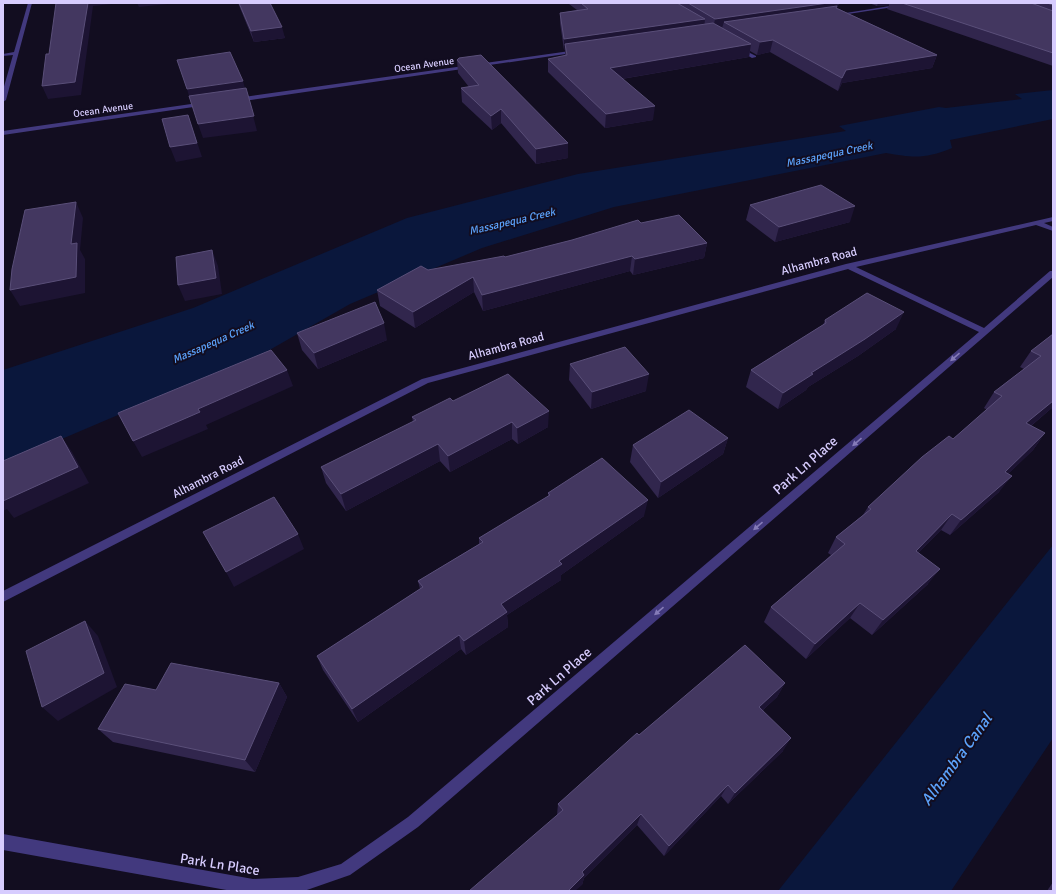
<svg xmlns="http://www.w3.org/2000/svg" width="1056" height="894" font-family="Signika,sans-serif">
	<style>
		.water { fill: #0a173c }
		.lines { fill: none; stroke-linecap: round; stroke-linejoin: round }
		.minor { fill: #42397e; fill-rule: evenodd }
		.wall { fill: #31264d }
		.shaded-wall { fill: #1d1433 }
		.building { fill: #433760; stroke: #5a4f79 }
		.oneway { fill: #857bb8 }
		.labels { text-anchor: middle; stroke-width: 4; stroke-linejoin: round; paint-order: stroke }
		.far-street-label { font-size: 10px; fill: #d7ccfe; stroke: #120d20 }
		.far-water-label { font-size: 11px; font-style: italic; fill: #5ca3fc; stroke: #120d20 }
		.street-label { font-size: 12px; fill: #d7ccfe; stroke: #120d20 }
		.near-street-label { font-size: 14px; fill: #d7ccfe; stroke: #120d20 }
		.near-water-label { font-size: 16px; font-style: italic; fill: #5ca3fc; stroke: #120d20 }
	</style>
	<rect width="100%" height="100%" fill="#120d20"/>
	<g class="water">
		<path d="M1053 90V119L950 140 952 148C925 159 914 158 886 153L614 207 482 248 350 304 266 352 3 464V370L193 308 407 218 578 174 846 131 839 126 939 107 946 108 1022 99 1015 94Z"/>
		<path d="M1053 545V738L951 891H778Z"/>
	</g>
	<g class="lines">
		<g class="minor">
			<path d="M28 3H32L6 100 3 102V90L13 55 3 56V54L14 52Z"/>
			<path d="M909 3H920L835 16 833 15Z"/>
			<path d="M738 47 756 56V57L752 58 736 49Z"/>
			<path d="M577 50 579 52 237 102 234 100 237 98Z"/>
			<path d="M205 102 208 104 207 105 3 135V131Z"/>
			<path d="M1053 217V221L1044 223 1053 227V231L1036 225 856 267 984 328 1050 271H1053V277L418 827 350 875 304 891H232L3 850V834L253 879 298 877 341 864 408 817 979 332 848 269 428 383 3 602V591L422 379 846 264Z"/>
		</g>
	</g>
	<g class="wall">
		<path d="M238 3H270L285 38 254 42Z"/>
		<path d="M569 3H839V5L838 4 837 8 937 55 932 68 842 83 838 91 770 52 757 55 750 51 749 57 622 79 653 120 605 128 548 72V59L565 56V50H564L560 23V13L577 10 569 4Z"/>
		<path d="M869 3H1053V66L887 9 889 5 877 6Z"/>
		<path d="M457 60 568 143V158L536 164 501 123 492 130 462 102 461 88 469 87 458 73Z"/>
		<path d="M750 205 850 222 775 242 746 220Z"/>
		<path d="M641 223 707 243 704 258 633 275 630 271 483 311 474 292 415 328 380 306 377 290 428 270 505 257Z"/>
		<path d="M825 320 896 329 858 356 808 387 806 390 778 409 746 387 751 370 823 325Z"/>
		<path d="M297 333 387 340 318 369 302 350Z"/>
		<path d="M1053 334V407L1031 426 1045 433 1033 450 1008 474 999 492 950 535 941 530 918 553 928 584 872 635 850 618 806 659 764 622 771 607 831 555 828 553 836 537 863 515 868 507 953 439 987 410 984 408 994 392 1024 369 1020 367 1031 351Z"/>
		<path d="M570 364 646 391 591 409 569 380Z"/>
		<path d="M453 401 548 427 518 444 512 439 450 472 440 461 346 511 326 483 321 467 413 422 412 417Z"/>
		<path d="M728 438 723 454 658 498 630 462 633 445Z"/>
		<path d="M548 493 644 516 561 575V580L507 615 508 627 466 655 461 649 358 722 323 670 317 656 420 589 418 581 479 544V538L548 497Z"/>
		<path d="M279 683 287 697 255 772 113 742 98 729 156 690Z"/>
		<path d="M785 683 777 697 763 710 783 751 728 804 721 796 664 856 637 825 584 878 582 885 557 815 558 804 639 735Z"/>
		<path d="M1053 882V891H1047Z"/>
	</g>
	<g class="shaded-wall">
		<path d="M88 3H121L93 6 81 95 48 99 42 86Z"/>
		<path d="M137 3H177L139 7Z"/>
		<path d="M828 3H838L836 10 724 22 722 28 713 29 715 19Z"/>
		<path d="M878 3H889V5L877 6Z"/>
		<path d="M705 19 704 30 565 44V50H564V39Z"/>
		<path d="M282 27 285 38 254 42 251 31Z"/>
		<path d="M773 40 770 52 757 55 760 42Z"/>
		<path d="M751 44 749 57 609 81 610 68Z"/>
		<path d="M937 55 932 68 842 83 838 91 842 78 846 70Z"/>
		<path d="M243 81 247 95 191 103 187 89Z"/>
		<path d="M246 88 257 131 203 138 198 124Z"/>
		<path d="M655 106 653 120 605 128 606 114Z"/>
		<path d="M501 109V123L492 130 491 116Z"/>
		<path d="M188 115 202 157 176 162 170 147Z"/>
		<path d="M568 143V158L536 164V149Z"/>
		<path d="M76 202 83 218 80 250 85 259V293L20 306 10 290 71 244Z"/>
		<path d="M855 206 850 222 775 242 779 227Z"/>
		<path d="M707 243 704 258 633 275 635 259Z"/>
		<path d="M212 250 218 266 222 294 185 301 178 285Z"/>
		<path d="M632 256 630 271 483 311 482 295Z"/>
		<path d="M473 277 474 292 415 328 413 312Z"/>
		<path d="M904 312 896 329 858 356 808 387 806 390 778 409 783 393 811 373Z"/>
		<path d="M384 323 387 340 318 369 314 353Z"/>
		<path d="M287 370 293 386 206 425 208 429 142 457 133 441 198 409Z"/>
		<path d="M649 374 646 391 591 409 592 392Z"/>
		<path d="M1053 401V407L1015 439 1026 423Z"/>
		<path d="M549 411 548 427 518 444 517 428Z"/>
		<path d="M512 422V439L450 472 448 456Z"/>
		<path d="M1045 433 1033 450 994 488 1005 472Z"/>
		<path d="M61 436 72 452 89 483 14 518 7 509 3 511V499Z"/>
		<path d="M728 438 723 454 658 498 661 482Z"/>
		<path d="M438 444 440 461 346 511 341 494Z"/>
		<path d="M1012 476 999 492 950 535 961 520Z"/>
		<path d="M648 500 644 516 561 575V580L507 615 508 627 466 655 464 641 501 604 559 561Z"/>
		<path d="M952 514 941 530 905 566 916 551Z"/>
		<path d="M298 534 304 549 234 587 226 572Z"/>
		<path d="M940 569 928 584 872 635 883 620Z"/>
		<path d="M860 603 850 618 806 659 815 644Z"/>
		<path d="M85 621 98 636 117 687 58 721 42 707Z"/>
		<path d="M459 635 461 649 358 722 352 709Z"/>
		<path d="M279 683 287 697 255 772 245 760Z"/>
		<path d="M785 683 777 697 752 720 759 707Z"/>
		<path d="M791 738 783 751 728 804 735 793Z"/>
		<path d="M728 785 721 796 664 856 669 846Z"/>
		<path d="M641 814 637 825 584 878 582 885 575 891H568L582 872Z"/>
	</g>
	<g class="building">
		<path d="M56 3H88L75 82 42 86 46 54H49Z"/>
		<path d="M239 3H270L282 27 251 31Z"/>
		<path d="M581 3H677L705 19 564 39 560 13 588 9Z"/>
		<path d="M688 3H828L715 19Z"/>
		<path d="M902 3H1031L1053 11V53Z"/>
		<path d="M1047 3H1053V5Z"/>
		<path d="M837 6 836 8 937 55 846 70 842 78 773 40 760 42 724 22Z"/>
		<path d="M713 23 751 44 610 68 655 106 606 114 548 59 567 55 565 44Z"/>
		<path d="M230 52 243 81 187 89 177 60Z"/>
		<path d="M481 55 568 143 536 149 501 109 491 116 461 88 479 85 457 60 459 58Z"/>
		<path d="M246 88 254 116 198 124 189 96Z"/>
		<path d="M188 115 197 143 170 147 162 119Z"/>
		<path d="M821 185 855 206 779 227 750 205Z"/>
		<path d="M76 202 71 244 77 243 76 277 10 290 12 269 25 210Z"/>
		<path d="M679 215 707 243 635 259 632 256 482 295 473 277 413 312 377 290 421 266 428 270 504 256 505 257 572 240 638 220 641 223Z"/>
		<path d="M212 250 216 278 178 285 176 257Z"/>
		<path d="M867 293 904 312 865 339 811 373 813 374 783 393 751 370 826 323 825 320Z"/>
		<path d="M375 302 384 323 314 353 297 333Z"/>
		<path d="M1053 334V401L1026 423 1045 433 1005 472 1012 476 961 520 952 514 916 551 940 569 883 620 860 603 815 644 771 607 845 544 836 537 871 509 868 507 922 457 949 436 953 439 1002 396 994 392 1041 356 1031 351Z"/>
		<path d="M625 347 649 374 592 392 570 364Z"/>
		<path d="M271 350 287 370 198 409 200 412 133 441 118 413Z"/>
		<path d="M508 374 549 411 517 428 512 422 448 456 438 444 341 494 321 467 416 420 412 417 450 398 453 401Z"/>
		<path d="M689 410 728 438 661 482 633 445Z"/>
		<path d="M61 436 78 467 3 501V461Z"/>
		<path d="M602 458 648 500 559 561 562 564 501 604 507 612 464 641 459 635 352 709 317 656 423 587 418 581 483 542 479 538 550 495 548 493Z"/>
		<path d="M274 497 298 534 226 572 203 532Z"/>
		<path d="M85 621 104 673 42 707 26 651Z"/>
		<path d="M745 645 785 683 759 707 791 738 735 793 728 785 669 846 641 814 582 872 584 875 568 891H469L563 810 558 804 637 733 639 735Z"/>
		<path d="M171 663 279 683 245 760 98 729 125 684 156 690Z"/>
	</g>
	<defs><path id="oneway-solid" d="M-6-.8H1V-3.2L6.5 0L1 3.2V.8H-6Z"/></defs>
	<g class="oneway">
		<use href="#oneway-solid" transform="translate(955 357) rotate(139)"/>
		<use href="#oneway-solid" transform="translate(857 442) rotate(139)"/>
		<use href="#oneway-solid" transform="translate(758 526) rotate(139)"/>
		<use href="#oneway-solid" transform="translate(659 611) rotate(139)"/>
	</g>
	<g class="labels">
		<g class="far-street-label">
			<text transform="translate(424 64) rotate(-8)" y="4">Ocean Avenue</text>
			<text transform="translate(103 109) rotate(-8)" y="4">Ocean Avenue</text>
		</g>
		<g class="far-water-label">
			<text transform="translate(829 154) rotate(-12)" y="4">Massapequa Creek</text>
			<text transform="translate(512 221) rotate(-13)" y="4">Massapequa Creek</text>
			<text transform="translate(213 342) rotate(-24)" y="4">Massapequa Creek</text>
		</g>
		<g class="street-label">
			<text transform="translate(819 261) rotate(-15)" y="4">Alhambra Road</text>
			<text transform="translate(506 346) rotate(-15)" y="4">Alhambra Road</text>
			<text transform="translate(208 477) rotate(-27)" y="4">Alhambra Road</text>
		</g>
		<g class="near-street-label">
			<text transform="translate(805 465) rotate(-41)" y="5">Park Ln Place</text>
			<text transform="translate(559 676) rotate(-41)" y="5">Park Ln Place</text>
			<text transform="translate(220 864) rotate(9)" y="5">Park Ln Place</text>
		</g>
		<g class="near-water-label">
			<text transform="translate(956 759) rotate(-54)" y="6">Alhambra Canal</text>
		</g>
	</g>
	<rect width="1056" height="894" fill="none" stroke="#d7ccfe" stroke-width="8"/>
</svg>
